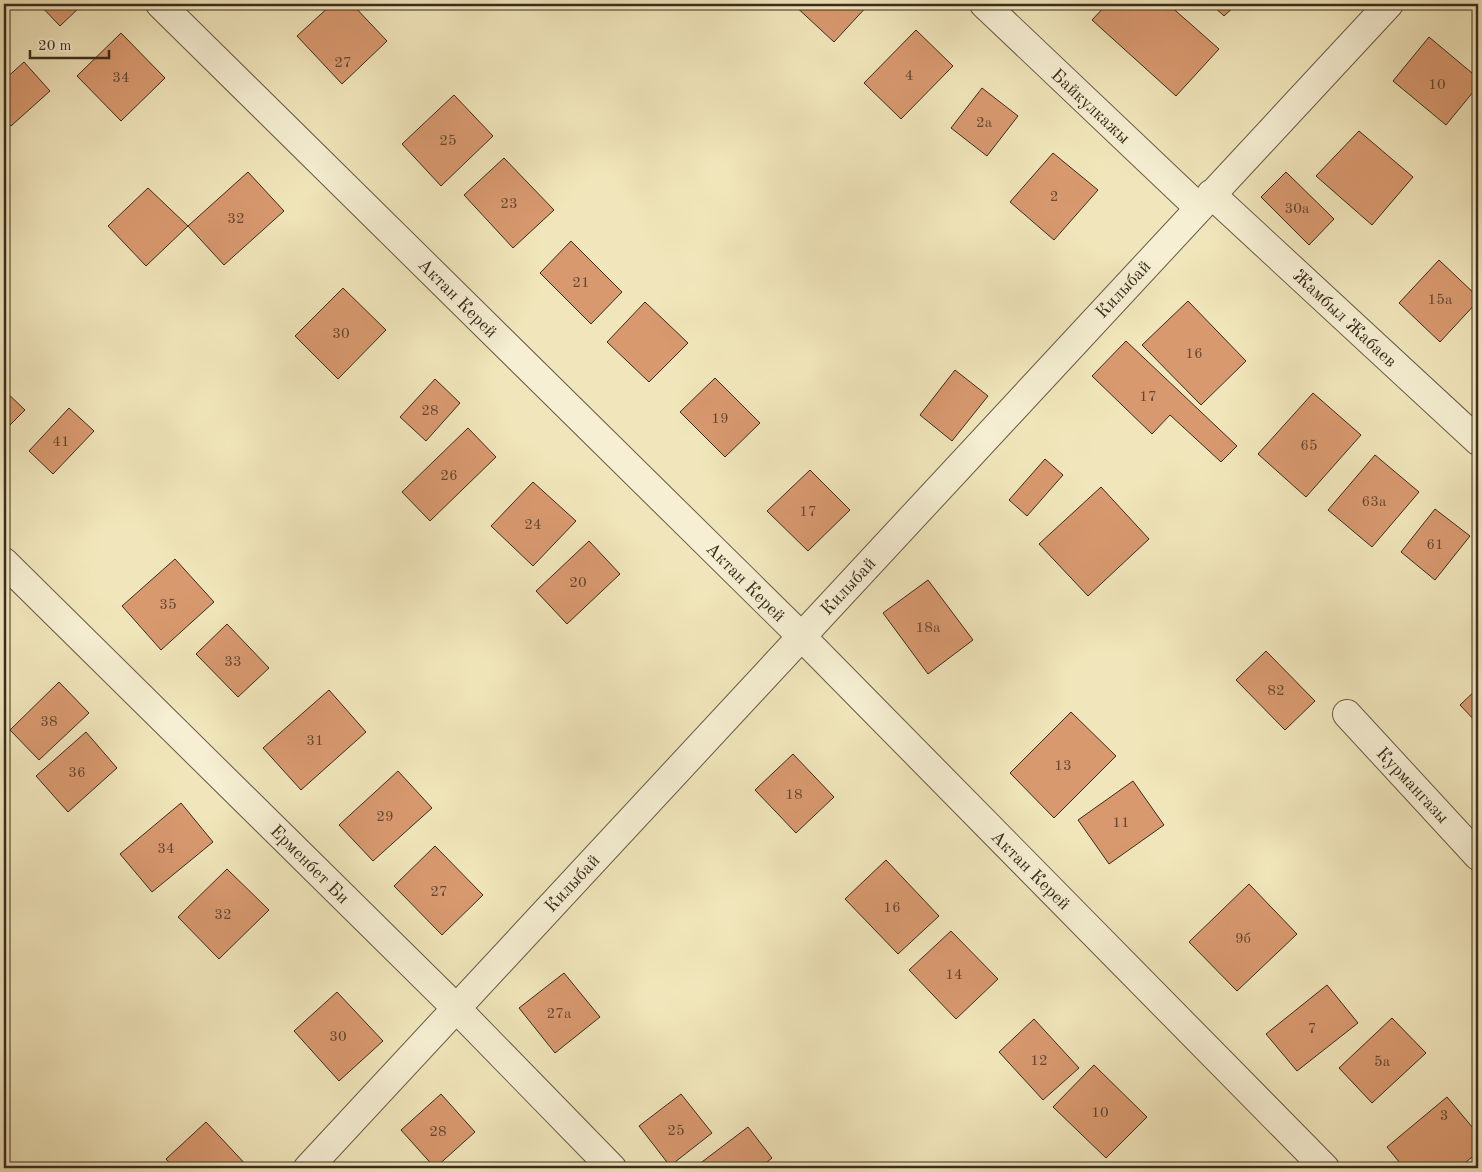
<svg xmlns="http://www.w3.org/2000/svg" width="1482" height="1172" font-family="'Old Standard TT',serif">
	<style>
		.building { fill: #d9996f; stroke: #3a2c1d }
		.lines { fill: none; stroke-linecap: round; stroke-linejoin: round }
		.minor-casing { stroke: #685a44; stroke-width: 30 }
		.minor { stroke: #f6efd3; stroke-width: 28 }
		.labels { text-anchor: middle; stroke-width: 4.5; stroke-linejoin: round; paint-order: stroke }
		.number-label { font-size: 15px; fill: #624732 }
		.street-label { font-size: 18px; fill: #3a2c1d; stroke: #f6efd3 }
	</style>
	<rect width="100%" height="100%" fill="#f1e6bb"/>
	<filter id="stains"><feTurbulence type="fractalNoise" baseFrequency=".004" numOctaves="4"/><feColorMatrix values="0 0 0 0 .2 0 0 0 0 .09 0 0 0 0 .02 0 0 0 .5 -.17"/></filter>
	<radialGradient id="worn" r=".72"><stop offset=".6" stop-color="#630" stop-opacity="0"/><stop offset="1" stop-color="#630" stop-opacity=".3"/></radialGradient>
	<g class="building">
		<path d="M39 4H83L60 26Z"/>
		<path d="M332 4H352L387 41 342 84 297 36Z"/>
		<path d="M793 4H869L834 42Z"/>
		<path d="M1107 4H1168L1219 49 1176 96 1092 20Z"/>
		<path d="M1211 4H1237L1224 16Z"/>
		<path d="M916 30 953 66 901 119 864 83Z"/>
		<path d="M121 33 165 78 121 121 77 76Z"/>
		<path d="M1429 37 1478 78V86L1446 125 1393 81Z"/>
		<path d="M24 62 50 91 11 126 4 118V80Z"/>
		<path d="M982 88 1018 116 987 156 951 128Z"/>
		<path d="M454 95 493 136 441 186 402 144Z"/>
		<path d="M1359 131 1413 177 1372 225 1316 176Z"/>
		<path d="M1053 153 1098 190 1054 240 1010 202Z"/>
		<path d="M504 158 554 210 513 248 464 195Z"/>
		<path d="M248 172 284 211 224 265 188 226Z"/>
		<path d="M1286 172 1334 219 1309 245 1261 197Z"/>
		<path d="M148 188 188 226 146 266 108 226Z"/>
		<path d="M571 241 622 292 591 324 540 273Z"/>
		<path d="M1439 260 1478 297V301L1440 342 1399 303Z"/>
		<path d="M343 288 386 330 338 379 295 336Z"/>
		<path d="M1188 301 1246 361 1201 405 1142 345Z"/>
		<path d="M645 302 688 343 649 382 607 342Z"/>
		<path d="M1126 341 1237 446 1221 462 1170 415 1152 434 1092 376Z"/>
		<path d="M955 370 988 396 952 441 920 415Z"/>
		<path d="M715 378 760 423 725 457 680 412Z"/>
		<path d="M435 379 460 403 426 441 400 417Z"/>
		<path d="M4 390 25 410 4 431Z"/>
		<path d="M1313 393 1361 435 1306 497 1258 454Z"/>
		<path d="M69 408 94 431 53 474 29 451Z"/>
		<path d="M468 428 496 457 430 521 402 492Z"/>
		<path d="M1375 455 1419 492 1372 547 1328 510Z"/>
		<path d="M1045 459 1063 475 1027 516 1009 500Z"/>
		<path d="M810 470 850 510 808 551 767 511Z"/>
		<path d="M533 482 576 521 533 566 491 526Z"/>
		<path d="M1101 487 1149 539 1088 596 1039 544Z"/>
		<path d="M1435 509 1470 536 1435 580 1401 552Z"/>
		<path d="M589 541 620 574 567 624 536 591Z"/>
		<path d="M175 559 214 602 161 650 122 606Z"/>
		<path d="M928 580 973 640 928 674 883 613Z"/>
		<path d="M227 624 269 668 238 697 196 654Z"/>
		<path d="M1266 651 1315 701 1285 730 1236 680Z"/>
		<path d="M59 682 89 713 39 760 10 730Z"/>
		<path d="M1478 688V724L1460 705Z"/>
		<path d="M329 690 366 732 301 790 263 748Z"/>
		<path d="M1071 712 1116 756 1054 818 1010 773Z"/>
		<path d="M86 732 117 768 68 812 36 776Z"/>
		<path d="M793 754 834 797 796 833 755 790Z"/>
		<path d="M398 771 432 808 373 861 339 825Z"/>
		<path d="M1133 781 1164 825 1109 864 1078 820Z"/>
		<path d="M181 803 213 842 152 892 120 854Z"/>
		<path d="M435 846 483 895 442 935 394 886Z"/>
		<path d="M886 860 939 916 898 954 845 899Z"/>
		<path d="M227 869 269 910 219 959 178 917Z"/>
		<path d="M1249 884 1297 934 1237 991 1189 942Z"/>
		<path d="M951 931 998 979 956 1019 909 970Z"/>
		<path d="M564 973 600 1017 555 1053 519 1008Z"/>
		<path d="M1327 985 1358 1023 1297 1071 1266 1034Z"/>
		<path d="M337 992 383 1041 339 1081 294 1031Z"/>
		<path d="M1392 1018 1426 1053 1372 1103 1339 1068Z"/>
		<path d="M1034 1019 1079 1068 1043 1100 999 1052Z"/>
		<path d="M1094 1065 1147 1117 1106 1158 1053 1107Z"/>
		<path d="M441 1094 475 1132 435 1168 401 1130Z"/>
		<path d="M681 1094 712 1133 670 1166 639 1126Z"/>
		<path d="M1447 1097 1478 1134V1152L1459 1168H1404L1387 1147Z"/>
		<path d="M206 1122 249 1168H174L166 1159Z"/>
		<path d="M748 1127 772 1158 760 1168H694Z"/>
	</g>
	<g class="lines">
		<defs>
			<g id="minor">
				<path d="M160 4 801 636 1325 1168"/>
				<path d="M984 4 1199 208"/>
				<path d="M1211 194 1478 441"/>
				<path d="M4 562 456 1008 612 1168"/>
				<path d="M1347 714 1478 856"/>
				<path d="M308 1168 1389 4"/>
			</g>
		</defs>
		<use href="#minor" class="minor-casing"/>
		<use href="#minor" class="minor"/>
	</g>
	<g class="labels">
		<g class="number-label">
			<text x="343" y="67">27</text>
			<text x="909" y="80">4</text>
			<text x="121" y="82">34</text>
			<text x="1437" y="89">10</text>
			<text x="984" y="127">2а</text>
			<text x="448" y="145">25</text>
			<text x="1054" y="201">2</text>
			<text x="509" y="208">23</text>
			<text x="1297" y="213">30а</text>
			<text x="236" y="223">32</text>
			<text x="581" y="287">21</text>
			<text x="1440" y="304">15а</text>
			<text x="341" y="338">30</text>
			<text x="1194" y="358">16</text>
			<text x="1148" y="401">17</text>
			<text x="430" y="415">28</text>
			<text x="720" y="423">19</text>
			<text x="61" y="446">41</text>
			<text x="1309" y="450">65</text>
			<text x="449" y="480">26</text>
			<text x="1374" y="506">63а</text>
			<text x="808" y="516">17</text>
			<text x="533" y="529">24</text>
			<text x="1435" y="549">61</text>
			<text x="578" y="587">20</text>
			<text x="168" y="609">35</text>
			<text x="928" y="632">18а</text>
			<text x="233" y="666">33</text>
			<text x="1276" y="695">82</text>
			<text x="49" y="726">38</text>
			<text x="315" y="745">31</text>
			<text x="1063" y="770">13</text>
			<text x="77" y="777">36</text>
			<text x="794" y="799">18</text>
			<text x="385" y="821">29</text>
			<text x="1121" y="827">11</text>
			<text x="166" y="853">34</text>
			<text x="439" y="896">27</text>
			<text x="892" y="912">16</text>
			<text x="223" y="919">32</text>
			<text x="1243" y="943">9б</text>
			<text x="954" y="979">14</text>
			<text x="559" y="1018">27а</text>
			<text x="1312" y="1033">7</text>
			<text x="338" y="1041">30</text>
			<text x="1039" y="1065">12</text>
			<text x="1382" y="1066">5а</text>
			<text x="1100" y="1117">10</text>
			<text x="1444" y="1120">3</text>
			<text x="676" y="1135">25</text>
			<text x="438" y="1136">28</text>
		</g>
		<g class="street-label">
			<text transform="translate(1091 106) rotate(43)" y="6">Байкулкажы</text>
			<text transform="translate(1123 289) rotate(-47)" y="6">Килыбай</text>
			<text transform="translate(458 298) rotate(45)" y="6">Актан Керей</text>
			<text transform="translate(1345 318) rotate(43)" y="6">Жамбыл Жабаев</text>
			<text transform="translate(746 582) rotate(45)" y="6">Актан Керей</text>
			<text transform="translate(848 586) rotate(-47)" y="6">Килыбай</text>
			<text transform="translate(1413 785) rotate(47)" y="6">Курмангазы</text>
			<text transform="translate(310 864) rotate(45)" y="6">Ерменбет Би</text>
			<text transform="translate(1031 870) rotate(45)" y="6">Актан Керей</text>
			<text transform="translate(572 883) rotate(-47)" y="6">Килыбай</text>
		</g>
	</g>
	<rect width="1482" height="1172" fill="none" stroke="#f1e6bb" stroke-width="20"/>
	<rect x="5" y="5" width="1472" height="1162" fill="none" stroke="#3a2c1d" stroke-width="2.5"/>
	<rect x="10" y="10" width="1462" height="1152" fill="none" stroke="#3a2c1d"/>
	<path d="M30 50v8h79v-8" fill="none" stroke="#3a2c1d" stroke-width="2.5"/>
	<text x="38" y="50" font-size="15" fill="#3a2c1d" stroke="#f6efd3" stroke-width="4" paint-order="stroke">20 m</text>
	<rect width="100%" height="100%" filter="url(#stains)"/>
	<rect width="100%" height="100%" fill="url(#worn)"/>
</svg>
